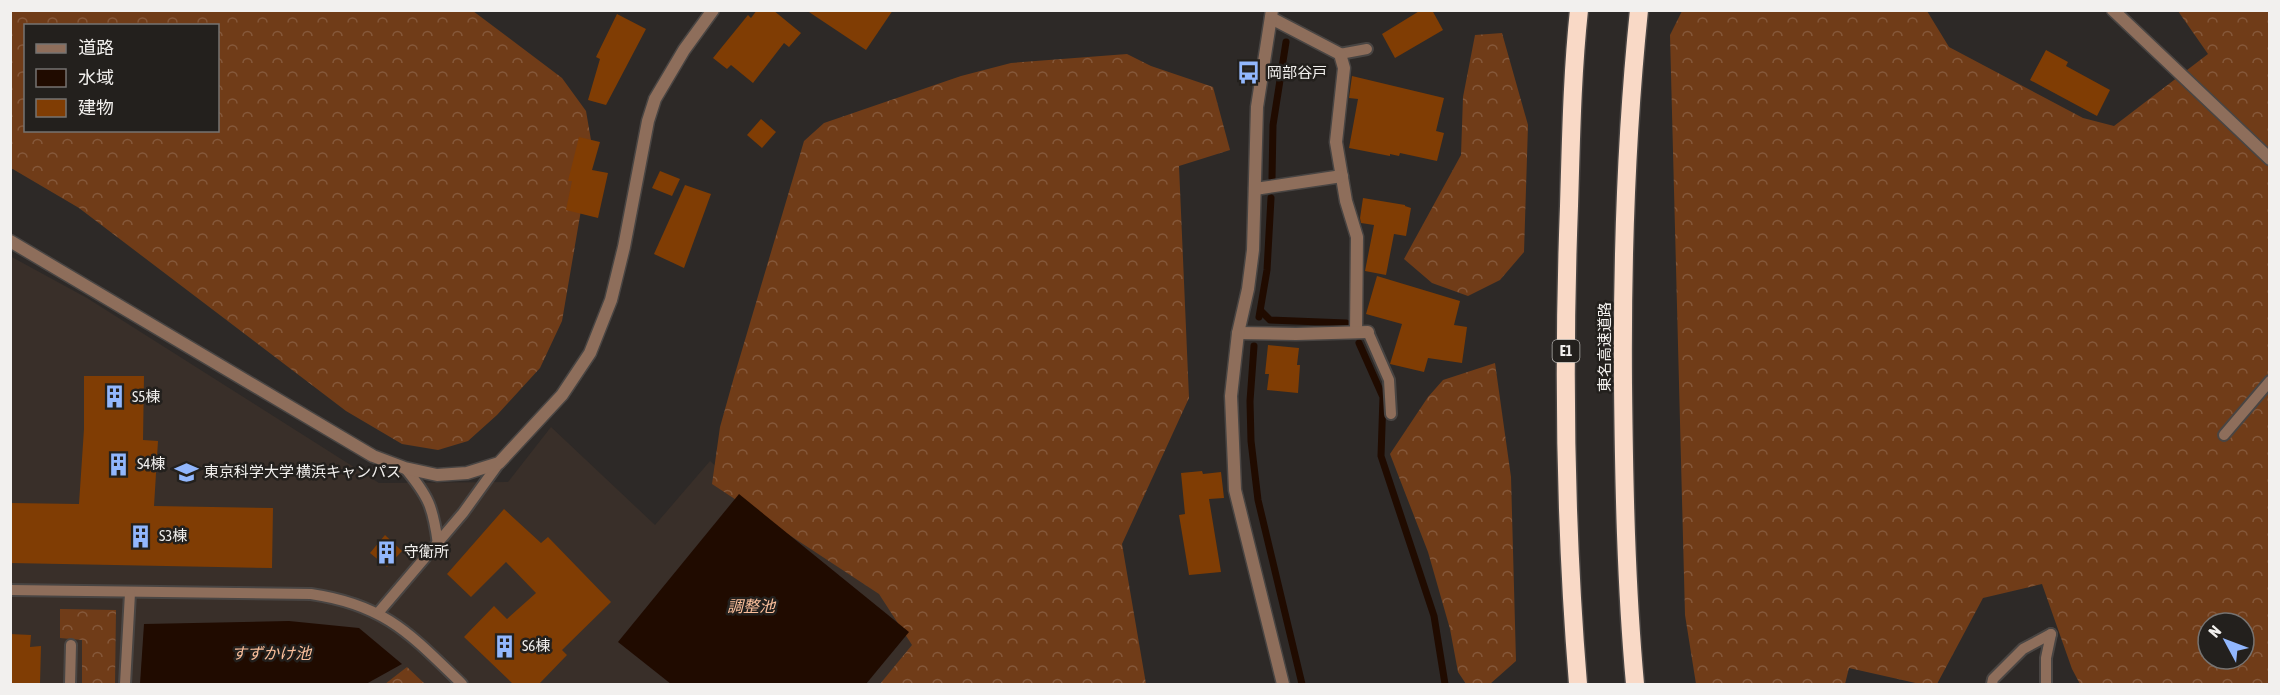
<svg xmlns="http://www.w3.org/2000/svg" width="2280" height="695" font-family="'Asap Condensed','Noto Sans JP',sans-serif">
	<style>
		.built { fill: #392f29 }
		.forest { fill: url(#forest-crowns); fill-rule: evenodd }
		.water { fill: #200b00 }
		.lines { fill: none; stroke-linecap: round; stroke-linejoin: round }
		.stream { stroke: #200b00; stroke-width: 7 }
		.building { fill: #803d04 }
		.service-casing { stroke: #494543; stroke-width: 14 }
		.minor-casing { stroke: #494543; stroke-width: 15 }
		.tertiary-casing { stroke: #494543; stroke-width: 15 }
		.motorway-casing { stroke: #494543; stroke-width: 21 }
		.service { stroke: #8e6e5b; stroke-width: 10 }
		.minor { stroke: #8e6e5b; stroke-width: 12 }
		.tertiary { stroke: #8e6e5b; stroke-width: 12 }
		.motorway { stroke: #f9d9c6; stroke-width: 18 }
		.labels { text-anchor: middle; stroke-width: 5; stroke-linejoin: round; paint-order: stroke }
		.shield { fill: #23201d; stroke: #b4b2af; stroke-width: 1.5 }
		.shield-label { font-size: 14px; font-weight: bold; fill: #f2f0ee }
		.poi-label { font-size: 15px; fill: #f2f0ee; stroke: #23201d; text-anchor: start }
		.street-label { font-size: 15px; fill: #f2f0ee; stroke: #23201d }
		.water-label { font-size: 16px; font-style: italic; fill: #fbbf9b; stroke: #23201d }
	</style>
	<defs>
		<pattern id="forest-crowns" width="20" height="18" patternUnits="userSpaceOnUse" patternTransform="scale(1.5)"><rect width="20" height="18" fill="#703c18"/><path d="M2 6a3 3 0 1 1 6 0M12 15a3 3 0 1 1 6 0" fill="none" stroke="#85583a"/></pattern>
	</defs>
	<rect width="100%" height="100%" fill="#2d2927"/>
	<path class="built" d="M10 256 87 298 379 483 508 482 551 427 655 525 710 461 766 511 939 636 899 684H11Z"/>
	<g class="forest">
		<path d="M11 10 473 11 562 78 586 111 592 146 562 321 540 368 497 415 468 441 438 450 402 444 346 411 79 208 11 168ZM26 26H218V130H26Z"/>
		<path d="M1682 11H1927L1949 47 2083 118 2114 126 2208 54 2178 11H2269V684H2080L2072 669 2042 584 1983 598 1937 684H1920L1849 668 1845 684H1696L1685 615 1670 35ZM2208 623H2244V659H2208Z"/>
		<path d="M1502 33 1528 125 1524 252 1500 280 1468 296 1432 283 1404 259 1461 155 1463 97 1475 35Z"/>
		<path d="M1127 54 1151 66 1213 87 1230 150 1179 166 1189 398 1122 544 1146 684H880L912 645 879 594 712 484 720 427 734 377 804 141 824 123 961 76 1011 63Z"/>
		<path d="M1495 363 1511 477 1516 661 1490 684H1466L1458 672 1450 629 1428 552 1390 454 1428 397 1443 380Z"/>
		<path d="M60 609 116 610 115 684H82V640L60 638Z"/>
		<path d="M407 667 425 684H385Z"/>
	</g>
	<g class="water">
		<path d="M739 494 909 632 866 684H671L618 642Z"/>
		<path d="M289 621 359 628 402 664 366 684H140L144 624Z"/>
	</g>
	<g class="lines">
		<g class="stream">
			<path d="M1272 178 1273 125 1286 42"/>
			<path d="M1261 311 1270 320 1346 323"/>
			<path d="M1259 317 1267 270 1271 198"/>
			<path d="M1359 343 1383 397 1381 456 1434 616 1445 684"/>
			<path d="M1254 346 1250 401 1251 441 1258 500 1302 684"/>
		</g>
	</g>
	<g class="building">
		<path d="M757 10H773L801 33 789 47 784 43 753 83 731 65 727 69 713 58 748 15 751 18Z"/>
		<path d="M806 10H893L866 50Z"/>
		<path d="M1421 10H1432L1443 30 1395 58 1382 34Z"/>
		<path d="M617 14 646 29 606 105 588 100 600 59 596 57Z"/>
		<path d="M2046 50 2068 62 2066 66 2110 90 2097 116 2030 80Z"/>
		<path d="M1352 76 1444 98 1436 131 1444 133 1437 161 1400 153 1399 156 1390 154V156L1349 148 1358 99 1349 98Z"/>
		<path d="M761 119 776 132 762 148 747 135Z"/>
		<path d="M579 137 600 142 592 170 608 173 598 218 566 210 572 181H568Z"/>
		<path d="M660 171 680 179 672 196 652 188Z"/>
		<path d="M685 185 711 194 684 268 654 254Z"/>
		<path d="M1363 198 1405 205V206L1411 208 1406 236 1394 234 1386 275 1365 271 1374 225 1361 223 1360 218Z"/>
		<path d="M1377 276 1460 301 1454 325 1467 327 1462 363 1428 358 1424 372 1390 364 1402 324 1366 314Z"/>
		<path d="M1268 345 1299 348 1297 365H1300L1298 393 1267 390 1269 374H1265Z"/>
		<path d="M84 376H144L143 440 158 441 154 506 273 508 272 568 10 563V503L79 504 84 429Z"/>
		<path d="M1202 471 1203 474 1221 472 1224 498 1209 499 1221 572 1189 575 1179 515 1185 514 1181 473Z"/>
		<path d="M504 509 541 543 548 537 611 602 562 650 567 655 539 684H513L464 637 494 606 507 619 536 593 506 562 471 597 447 574Z"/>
		<path d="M385 535 402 551 387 567 370 553Z"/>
		<path d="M10 634 31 635 30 647 41 646 40 684H10Z"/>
	</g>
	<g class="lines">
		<defs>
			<g id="service">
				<path d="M1340 54 1367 49"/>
				<path d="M1368 332 1389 380 1391 414"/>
				<path d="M2224 435 2270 381"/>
				<path d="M405 468C429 497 433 507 438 544"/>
				<path d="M10 590 311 594C386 605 411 635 462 684"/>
				<path d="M378 613 463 513 499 463"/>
				<path d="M70 684 71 645"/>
				<path d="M125 684 130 593"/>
				<path d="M1992 684 1993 679 2023 649 2051 634"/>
				<path d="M2046 684V658L2051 634"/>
			</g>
			<g id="minor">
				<path d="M1271 18 1340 54 1344 68 1336 142 1346 201 1357 237 1356 332"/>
				<path d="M1255 189 1342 176"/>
				<path d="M1238 333 1296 334 1368 332"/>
			</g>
			<g id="tertiary">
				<path d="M1272 10 1257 107 1253 250 1248 289 1238 333 1231 396 1235 490 1283 684"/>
				<path d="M2113 10 2270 159"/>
				<path d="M10 241 373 456 405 468 437 475 467 473 499 463 562 395 590 353 611 300 624 247 648 121 655 99 684 50 713 10"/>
			</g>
			<g id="motorway">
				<path d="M1578 684C1565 526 1563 365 1569 206 1571 141 1572 75 1579 10"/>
				<path d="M1635 684C1626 585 1624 484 1623 384 1622 258 1626 135 1639 10"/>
			</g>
		</defs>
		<use href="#service" class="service-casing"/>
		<use href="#minor" class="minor-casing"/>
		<use href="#tertiary" class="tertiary-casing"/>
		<use href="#motorway" class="motorway-casing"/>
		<use href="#service" class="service"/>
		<use href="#minor" class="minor"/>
		<use href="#tertiary" class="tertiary"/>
		<use href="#motorway" class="motorway"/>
	</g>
	<defs>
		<symbol id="bus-bare" viewBox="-9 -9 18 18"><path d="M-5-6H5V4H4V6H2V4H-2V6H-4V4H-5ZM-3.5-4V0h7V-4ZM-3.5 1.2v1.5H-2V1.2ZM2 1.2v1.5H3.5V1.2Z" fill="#92b7fd" stroke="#23201d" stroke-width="2.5" paint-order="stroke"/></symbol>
		<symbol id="building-bare" viewBox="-9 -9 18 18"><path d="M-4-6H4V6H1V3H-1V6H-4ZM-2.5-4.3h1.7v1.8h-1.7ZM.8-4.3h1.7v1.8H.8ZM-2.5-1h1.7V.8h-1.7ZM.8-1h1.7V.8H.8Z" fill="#92b7fd" stroke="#23201d" stroke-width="2.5" paint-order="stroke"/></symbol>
		<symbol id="university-bare" viewBox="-9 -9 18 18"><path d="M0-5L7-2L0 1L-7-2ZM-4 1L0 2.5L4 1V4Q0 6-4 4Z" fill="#92b7fd" stroke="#23201d" stroke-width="2.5" paint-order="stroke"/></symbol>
	</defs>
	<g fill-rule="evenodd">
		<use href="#bus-bare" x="1232" y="56" width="33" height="33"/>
		<use href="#building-bare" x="98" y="380" width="33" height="33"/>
		<use href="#building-bare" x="102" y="448" width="33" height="33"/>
		<use href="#university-bare" x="170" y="456" width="33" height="33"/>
		<use href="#building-bare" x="124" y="520" width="33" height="33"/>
		<use href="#building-bare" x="370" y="536" width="33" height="33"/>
		<use href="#building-bare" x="488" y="630" width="33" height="33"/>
	</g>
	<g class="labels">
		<rect class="shield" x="1552.5" y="340" width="27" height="22" rx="4.5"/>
		<g class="shield-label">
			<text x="1566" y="356">E1</text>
		</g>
		<g class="poi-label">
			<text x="1267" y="78">岡部谷戸</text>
			<text x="132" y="402">S5棟</text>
			<text x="137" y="469">S4棟</text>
			<text x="204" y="477">東京科学大学 横浜キャンパス</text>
			<text x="159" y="541">S3棟</text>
			<text x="404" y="557">守衛所</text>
			<text x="522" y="651">S6棟</text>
		</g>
		<g class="street-label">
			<text transform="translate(1605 347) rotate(-90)" y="5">東名高速道路</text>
		</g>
		<g class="water-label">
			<text x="751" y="612">調整池</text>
			<text x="271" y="659">すずかけ池</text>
		</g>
	</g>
	<rect width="2280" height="695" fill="none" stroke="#f2f0ee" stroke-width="24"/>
	<rect x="24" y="24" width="195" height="108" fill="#23201d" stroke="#767371" stroke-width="1.5"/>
	<rect x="36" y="44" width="30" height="9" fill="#8e6e5b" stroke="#767371" stroke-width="1.5"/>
	<text x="78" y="54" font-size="18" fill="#f2f0ee">道路</text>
	<rect x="36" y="69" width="30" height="18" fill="#200b00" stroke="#767371" stroke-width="1.5"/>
	<text x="78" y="84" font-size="18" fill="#f2f0ee">水域</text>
	<rect x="36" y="99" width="30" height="18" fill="#803d04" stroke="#767371" stroke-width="1.5"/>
	<text x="78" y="114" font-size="18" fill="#f2f0ee">建物</text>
	<g transform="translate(2226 641) rotate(311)"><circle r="28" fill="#23201d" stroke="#767371" stroke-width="1.5"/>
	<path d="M0-4.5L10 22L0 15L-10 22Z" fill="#92b7fd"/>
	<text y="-9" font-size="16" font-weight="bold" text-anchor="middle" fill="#f2f0ee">N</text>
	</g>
</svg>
